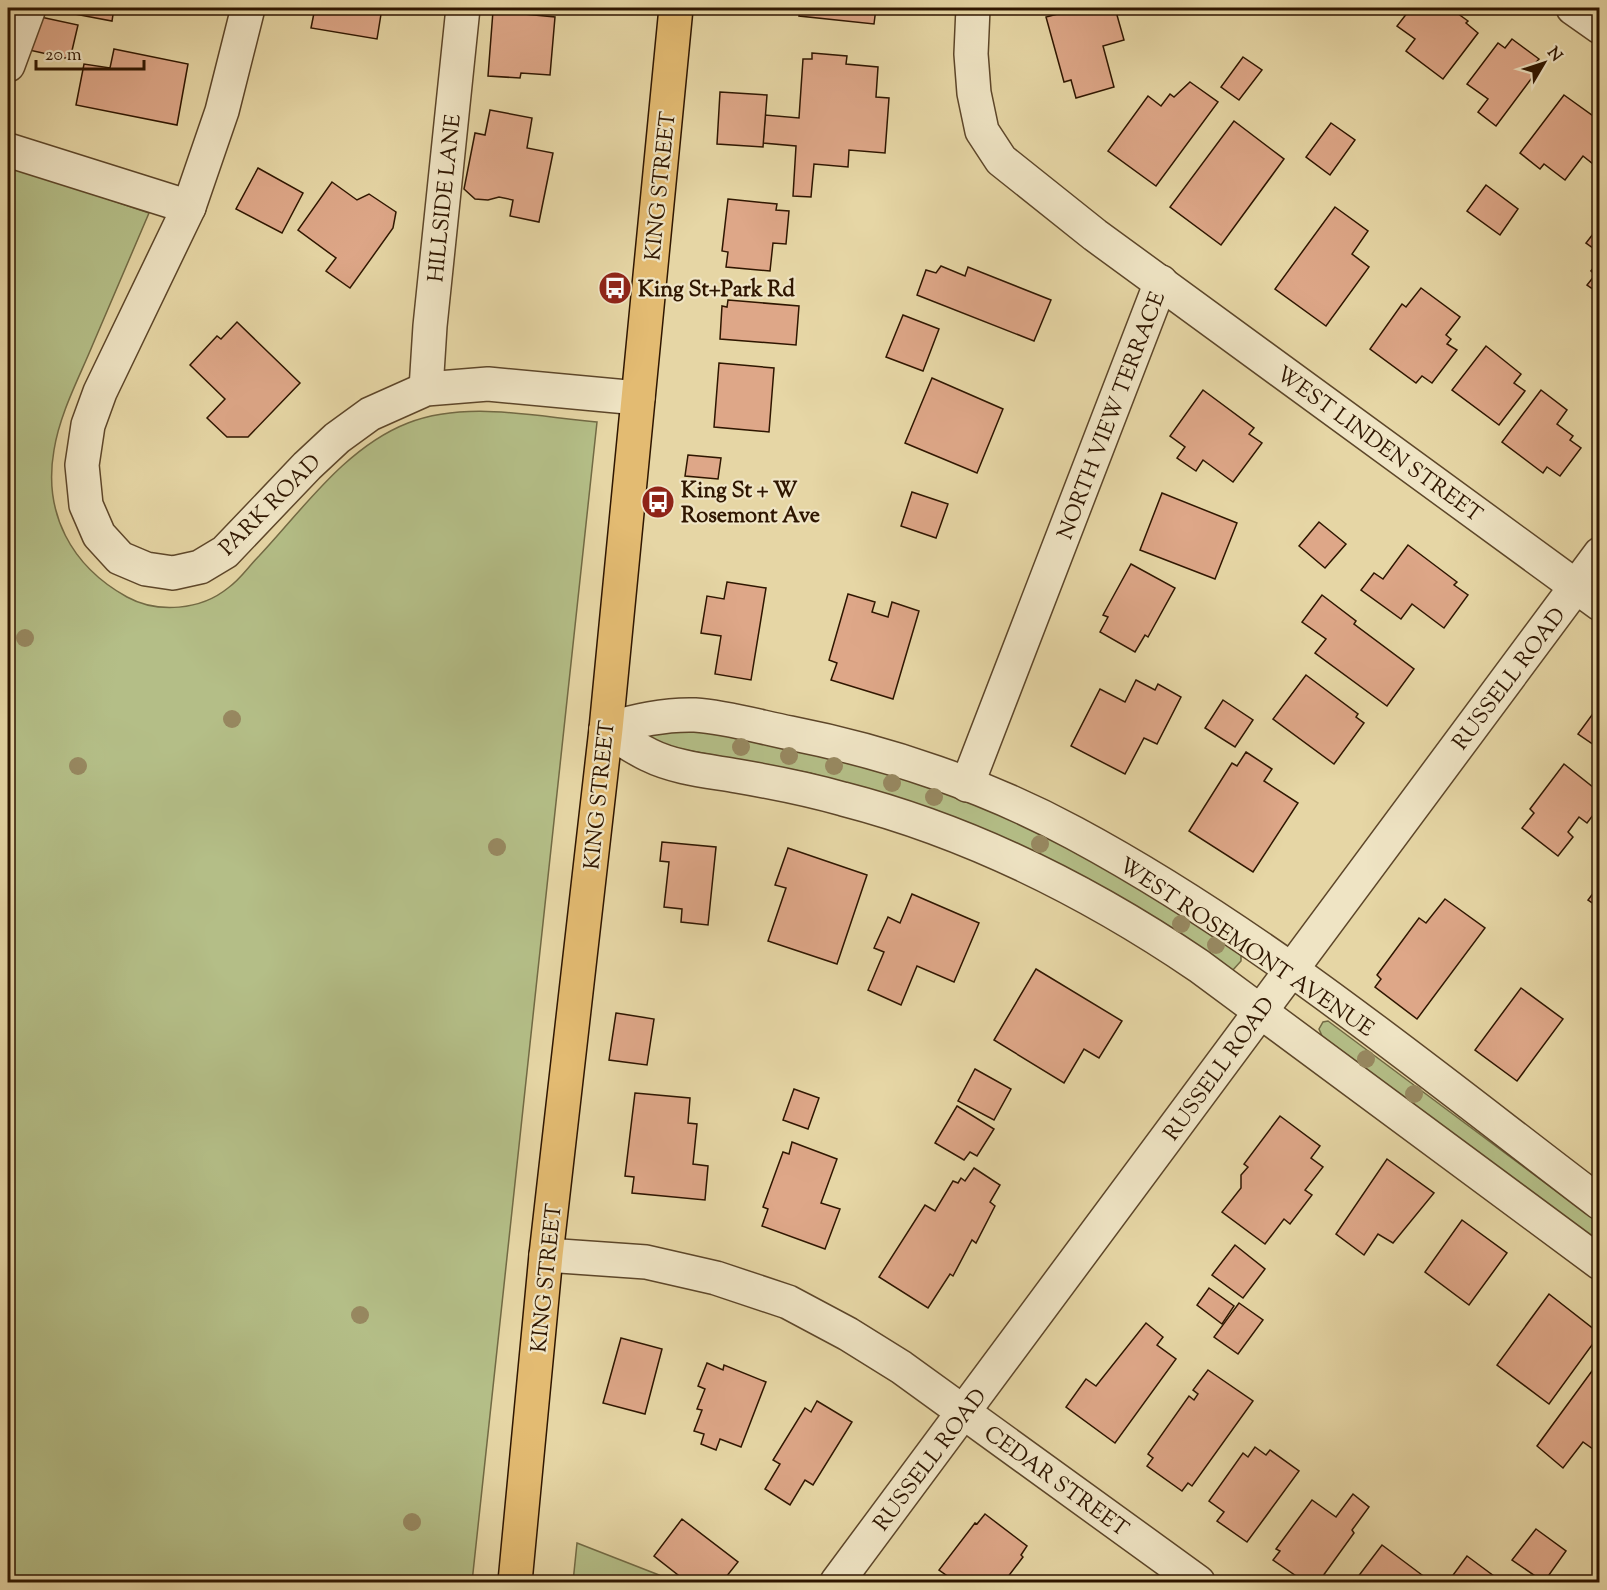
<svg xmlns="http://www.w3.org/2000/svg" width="1607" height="1590" font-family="'Sorts Mill Goudy',serif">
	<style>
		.green { fill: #b4be87; stroke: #726a44; stroke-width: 1.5 }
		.building { fill: #dea788; stroke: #2f1600; stroke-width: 1.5 }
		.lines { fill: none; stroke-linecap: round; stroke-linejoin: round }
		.minor-casing { stroke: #5d4629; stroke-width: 36 }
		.major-casing { stroke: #2f1600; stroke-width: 36 }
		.minor { stroke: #efe4c4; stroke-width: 33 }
		.major { stroke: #e3bb72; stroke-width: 33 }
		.tree { fill: #978860 }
		.labels { text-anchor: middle; stroke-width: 4.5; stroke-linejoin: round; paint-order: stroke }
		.street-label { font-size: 22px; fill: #2f1600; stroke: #efe4c4 }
		.poi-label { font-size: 22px; font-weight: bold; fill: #2f1600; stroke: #efe4c4; text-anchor: start }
	</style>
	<rect width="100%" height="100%" fill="#e6d6a5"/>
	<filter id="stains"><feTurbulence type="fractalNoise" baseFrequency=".00333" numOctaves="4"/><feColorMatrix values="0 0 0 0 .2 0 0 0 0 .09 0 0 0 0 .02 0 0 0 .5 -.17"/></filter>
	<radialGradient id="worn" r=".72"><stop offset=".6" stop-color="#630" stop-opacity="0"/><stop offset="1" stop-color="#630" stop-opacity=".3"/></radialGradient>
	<g class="green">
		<path d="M8 165 149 213C131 256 112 300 93 344 79 378 60 413 54 450 43 513 71 566 127 597 158 614 201 610 228 588 240 580 249 566 259 556 303 509 346 447 408 423 467 400 536 417 597 422L472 1582H8Z"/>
		<path d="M653 728 715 731 866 765 974 802 1089 856 1241 952V961L1232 971 915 804 810 773 659 745 650 739Z"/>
		<path d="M1328 1021 1599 1223V1243L1322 1036 1319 1029 1323 1022Z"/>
		<path d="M577 1543 659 1575 669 1582H573Z"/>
	</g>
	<g class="building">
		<path d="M70 8H114L112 21 69 13Z"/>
		<path d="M315 8H382L377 39 311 28Z"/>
		<path d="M800 8H876L874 24 799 16Z"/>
		<path d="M1081 8H1115L1124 40 1103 46 1114 87 1076 98 1071 80 1064 82 1046 17Z"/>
		<path d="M1411 8H1450L1468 21 1466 23 1478 33 1443 79 1406 51 1415 39 1397 26Z"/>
		<path d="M493 11 555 17 550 75 521 73 520 78 488 76Z"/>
		<path d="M36 16 78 25 70 59 29 50Z"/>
		<path d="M1512 39 1539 59 1532 67 1537 71 1496 126 1478 112 1488 99 1467 84 1498 43 1505 48Z"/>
		<path d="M114 49 188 64 177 125 76 105 84 64 110 68Z"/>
		<path d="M812 53 847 56 846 64 878 67 876 97 889 98 885 153 849 150 848 167 814 164 811 197 793 196 796 146 763 143 765 115 799 118 803 59H812Z"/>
		<path d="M1243 57 1262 70 1239 100 1221 87Z"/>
		<path d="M1190 82 1218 102 1156 186 1108 151 1148 96 1161 106 1170 94 1174 97Z"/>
		<path d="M720 92 767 95 763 147 717 144Z"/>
		<path d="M1564 95 1600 121V156L1593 164 1583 156 1565 180 1544 164 1540 169 1520 153Z"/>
		<path d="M490 110 532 118 527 148 553 153 539 222 510 216 513 200 499 197 488 200 475 199 464 189 475 133 485 135Z"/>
		<path d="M1234 121 1284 159 1221 245 1170 207Z"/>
		<path d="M1331 123 1355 140 1330 175 1306 157Z"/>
		<path d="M258 168 303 193 282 233 236 209Z"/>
		<path d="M332 182 357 200 369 194 396 212 393 228 350 288 326 271 336 258 298 230Z"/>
		<path d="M1486 185 1518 209 1500 235 1467 211Z"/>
		<path d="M728 199 777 204 776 210 789 211 786 244 773 243 770 271 726 267 728 252 722 251Z"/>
		<path d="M1335 207 1368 231 1352 254 1369 267 1326 326 1275 289Z"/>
		<path d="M1600 225V253L1586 243Z"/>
		<path d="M1600 259V294L1587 285 1595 275 1591 271Z"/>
		<path d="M941 266 965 276 968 267 1051 300 1034 341 917 295 926 270 936 273Z"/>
		<path d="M1421 288 1460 317 1446 335 1451 339 1447 344 1457 350 1432 383 1422 376 1416 383 1370 349 1402 304 1406 307Z"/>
		<path d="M728 300 799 306 796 345 720 339 722 306 727 307Z"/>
		<path d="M903 315 939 329 923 371 886 357Z"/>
		<path d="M237 322 300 383 248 437H227L207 418 225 399 190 365 217 336 221 339Z"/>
		<path d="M1486 346 1521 374 1514 383 1525 391 1499 425 1452 390Z"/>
		<path d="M719 363 774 368 769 432 714 427Z"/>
		<path d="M932 378 1003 409 977 473 905 443Z"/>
		<path d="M1203 390 1254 428 1249 434 1262 443 1233 482 1203 460 1196 471 1177 458 1185 447 1170 436Z"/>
		<path d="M1541 390 1567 410 1557 424 1573 436 1570 440 1581 448 1560 476 1547 467 1543 473 1502 442Z"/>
		<path d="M688 455 721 458 718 479 685 476Z"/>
		<path d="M912 492 948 504 936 538 901 526Z"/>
		<path d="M1162 493 1237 523 1215 579 1140 550Z"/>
		<path d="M1319 522 1346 544 1325 568 1299 546Z"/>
		<path d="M1408 545 1457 582 1454 585 1468 595 1444 628 1412 604 1401 619 1361 590 1374 573 1383 579Z"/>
		<path d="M1131 564 1175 588 1148 637 1145 635 1135 652 1100 632 1108 617 1103 615Z"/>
		<path d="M727 582 766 588 751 680 715 674 721 636 701 633 707 596 724 599Z"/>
		<path d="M848 594 875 602 872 612 888 617 892 602 919 611 893 699 831 680 837 663 829 660Z"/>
		<path d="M1322 595 1356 621 1354 624 1414 669 1387 706 1315 653 1326 639 1302 622Z"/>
		<path d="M1306 675 1358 714 1356 717 1364 723 1334 764 1273 719Z"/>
		<path d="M1136 680 1155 690 1158 684 1181 697 1157 744 1144 738 1125 774 1071 746 1100 689 1125 702Z"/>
		<path d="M1223 700 1253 720 1235 747 1205 728Z"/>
		<path d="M1600 704V749L1578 734Z"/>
		<path d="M1246 752 1272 769 1264 781 1298 803 1253 872 1189 831 1232 763 1237 766Z"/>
		<path d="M1564 764 1599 792 1597 795 1600 797V806L1587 823 1579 817 1568 832 1573 837 1558 856 1522 828 1534 813 1530 809Z"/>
		<path d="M662 842 716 847 708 925 681 922 682 909 664 907 669 862 660 861Z"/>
		<path d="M788 848 867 875 837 964 768 941 786 888 775 885Z"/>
		<path d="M1600 884V908L1588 900Z"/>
		<path d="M912 894 979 923 954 982 917 966 901 1005 868 990 884 952 874 948 888 917 900 923Z"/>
		<path d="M1445 899 1485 928 1417 1019 1375 987 1381 979 1377 975 1419 918 1426 923Z"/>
		<path d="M1036 969 1122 1021 1099 1058 1084 1049 1064 1083 994 1040Z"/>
		<path d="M1521 988 1563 1019 1517 1081 1475 1050Z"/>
		<path d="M616 1013 654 1019 647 1065 609 1060Z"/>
		<path d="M975 1069 1011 1089 994 1120 958 1101Z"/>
		<path d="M794 1089 819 1098 808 1129 783 1120Z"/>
		<path d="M635 1093 690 1098 688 1123 697 1124 693 1164 708 1166 705 1200 632 1193 634 1177 625 1176Z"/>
		<path d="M957 1106 994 1129 977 1156 970 1152 964 1160 935 1143Z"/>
		<path d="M1280 1116 1320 1146 1311 1158 1323 1167 1305 1190 1312 1195 1290 1224 1284 1219 1265 1244 1222 1212 1241 1188V1175L1248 1167 1244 1164Z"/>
		<path d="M792 1142 837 1159 821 1203 840 1209 825 1249 762 1226 768 1209 763 1207 783 1152 789 1154Z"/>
		<path d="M1387 1159 1434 1193 1393 1243 1378 1234 1364 1255 1336 1234Z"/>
		<path d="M974 1168 1000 1185 990 1202 995 1206 976 1243 972 1240 953 1276 950 1274 928 1308 879 1277 925 1205 935 1211 953 1181 958 1183 961 1178 965 1181Z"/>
		<path d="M1462 1220 1507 1253 1469 1305 1425 1272Z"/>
		<path d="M1235 1245 1265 1269 1243 1298 1212 1275Z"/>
		<path d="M1209 1288 1234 1306 1222 1324 1197 1305Z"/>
		<path d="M1549 1294 1600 1334 1549 1404 1497 1365Z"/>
		<path d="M1239 1303 1263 1320 1238 1354 1214 1337Z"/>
		<path d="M1146 1323 1163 1337 1157 1345 1176 1359 1115 1443 1066 1407 1086 1379 1096 1386Z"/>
		<path d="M621 1338 662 1349 645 1414 603 1403Z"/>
		<path d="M1600 1360V1454L1583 1442 1563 1468 1537 1446Z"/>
		<path d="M707 1363 723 1370 724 1365 766 1382 741 1447 720 1439 716 1450 701 1444 704 1434 694 1431 702 1410 697 1409 705 1389 698 1386Z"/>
		<path d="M1208 1370 1253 1401 1192 1486 1188 1483 1182 1491 1147 1466 1153 1458 1148 1454 1189 1396 1194 1400 1198 1394 1193 1390Z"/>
		<path d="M817 1401 852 1422 813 1485 805 1480 790 1505 765 1489 780 1464 773 1460 805 1408 811 1412Z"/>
		<path d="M1255 1447 1266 1455 1270 1450 1299 1471 1247 1542 1217 1521 1224 1512 1209 1501 1243 1453 1248 1457Z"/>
		<path d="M1353 1494 1369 1507 1352 1530 1354 1533 1320 1580 1305 1582 1273 1560 1280 1551 1276 1549 1312 1500 1336 1517Z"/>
		<path d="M985 1514 1027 1546 1021 1555 1023 1557 1004 1582H956L939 1570 975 1523 977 1524Z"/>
		<path d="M682 1519 738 1562 722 1582H687L654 1556Z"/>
		<path d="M1536 1529 1566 1551 1544 1582 1512 1560Z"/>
		<path d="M1382 1545 1430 1581 1429 1582H1354Z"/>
		<path d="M1467 1556 1502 1582H1448Z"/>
	</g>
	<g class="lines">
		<defs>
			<g id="minor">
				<path d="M248 8 222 111 189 207 100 392 88 425 82 465 86 505 99 535 120 558 146 569 173 573 200 567 225 552 307 466 337 438 370 414 426 389 488 384 638 398"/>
				<path d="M973 8 971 54 974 93 982 131 1001 160 1095 235 1600 604"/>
				<path d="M1573 8 1600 27"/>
				<path d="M8 65 29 8"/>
				<path d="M8 150 189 207"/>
				<path d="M426 389 430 326 463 8"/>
				<path d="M606 729C620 738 634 748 649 755 675 768 708 771 737 776 772 782 808 789 843 799 971 832 1090 892 1199 966L1600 1263"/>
				<path d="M606 729C636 721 664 714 695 715 726 717 760 727 790 733 887 752 987 786 1074 833 1262 934 1430 1074 1600 1203"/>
				<path d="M967 785 1161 282"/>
				<path d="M546 1255 646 1262 716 1278 788 1302 848 1334 901 1367 1198 1582"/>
				<path d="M837 1582 1600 554"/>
			</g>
			<path id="major" d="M515 1582 546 1255 606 729 676 8"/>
		</defs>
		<use href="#minor" class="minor-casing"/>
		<use href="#major" class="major-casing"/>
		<use href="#minor" class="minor"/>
		<use href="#major" class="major"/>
	</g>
	<g class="tree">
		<circle cx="25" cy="638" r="9"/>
		<circle cx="232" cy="719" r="9"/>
		<circle cx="741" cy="747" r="9"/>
		<circle cx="789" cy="756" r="9"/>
		<circle cx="78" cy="766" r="9"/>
		<circle cx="834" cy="766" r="9"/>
		<circle cx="892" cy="783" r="9"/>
		<circle cx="934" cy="797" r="9"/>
		<circle cx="1040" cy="844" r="9"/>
		<circle cx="497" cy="847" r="9"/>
		<circle cx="1181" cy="924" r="9"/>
		<circle cx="1216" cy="945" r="9"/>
		<circle cx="1366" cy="1059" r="9"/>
		<circle cx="1414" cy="1094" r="9"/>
		<circle cx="360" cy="1315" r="9"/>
		<circle cx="412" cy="1522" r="9"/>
	</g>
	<defs>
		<symbol id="bus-disc" viewBox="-11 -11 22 22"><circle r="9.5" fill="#8f2418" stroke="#efe4c4"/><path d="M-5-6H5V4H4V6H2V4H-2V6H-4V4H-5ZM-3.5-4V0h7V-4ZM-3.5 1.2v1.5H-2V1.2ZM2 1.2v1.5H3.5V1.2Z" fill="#fff"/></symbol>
	</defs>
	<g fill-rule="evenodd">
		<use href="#bus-disc" x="596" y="269" width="38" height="38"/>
		<use href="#bus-disc" x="639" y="483" width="38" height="38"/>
	</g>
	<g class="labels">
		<g class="street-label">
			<text transform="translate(659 186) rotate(-84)" y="8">KING STREET</text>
			<text transform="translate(443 198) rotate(-84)" y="8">HILLSIDE LANE</text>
			<text transform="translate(1110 415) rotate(-69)" y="8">NORTH VIEW TERRACE</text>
			<text transform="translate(1380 443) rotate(36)" y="8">WEST LINDEN STREET</text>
			<text transform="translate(269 504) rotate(-45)" y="8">PARK ROAD</text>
			<text transform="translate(1508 678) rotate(-53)" y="8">RUSSELL ROAD</text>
			<text transform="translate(598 795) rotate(-84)" y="8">KING STREET</text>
			<text transform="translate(1247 946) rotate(34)" y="8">WEST ROSEMONT AVENUE</text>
			<text transform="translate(1218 1068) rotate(-54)" y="8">RUSSELL ROAD</text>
			<text transform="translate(545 1278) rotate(-84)" y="8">KING STREET</text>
			<text transform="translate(929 1459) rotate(-53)" y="8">RUSSELL ROAD</text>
			<text transform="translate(1057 1480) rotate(36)" y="8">CEDAR STREET</text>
		</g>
		<g class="poi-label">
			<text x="638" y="296">King St+Park Rd</text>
			<text x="681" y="497">King St + W<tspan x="681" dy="25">Rosemont Ave</tspan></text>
		</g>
	</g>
	<rect width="1607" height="1590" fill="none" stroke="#e6d6a5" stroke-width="30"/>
	<rect x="9" y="9" width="1589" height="1572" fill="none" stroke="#2f1600" stroke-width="3"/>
	<rect x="15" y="15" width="1577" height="1560" fill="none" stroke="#2f1600" stroke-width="1.5"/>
	<g transform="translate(1544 63) rotate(51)" stroke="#efe4c4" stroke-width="4.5" paint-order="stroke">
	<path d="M0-4.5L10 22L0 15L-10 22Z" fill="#2f1600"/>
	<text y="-9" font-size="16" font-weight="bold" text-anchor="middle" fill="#2f1600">N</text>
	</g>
	<path d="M36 60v9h108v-9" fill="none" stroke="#2f1600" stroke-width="3"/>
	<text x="45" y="60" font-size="18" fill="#2f1600" stroke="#efe4c4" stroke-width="4.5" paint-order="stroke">20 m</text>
	<rect width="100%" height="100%" filter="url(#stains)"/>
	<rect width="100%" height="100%" fill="url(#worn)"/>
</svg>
